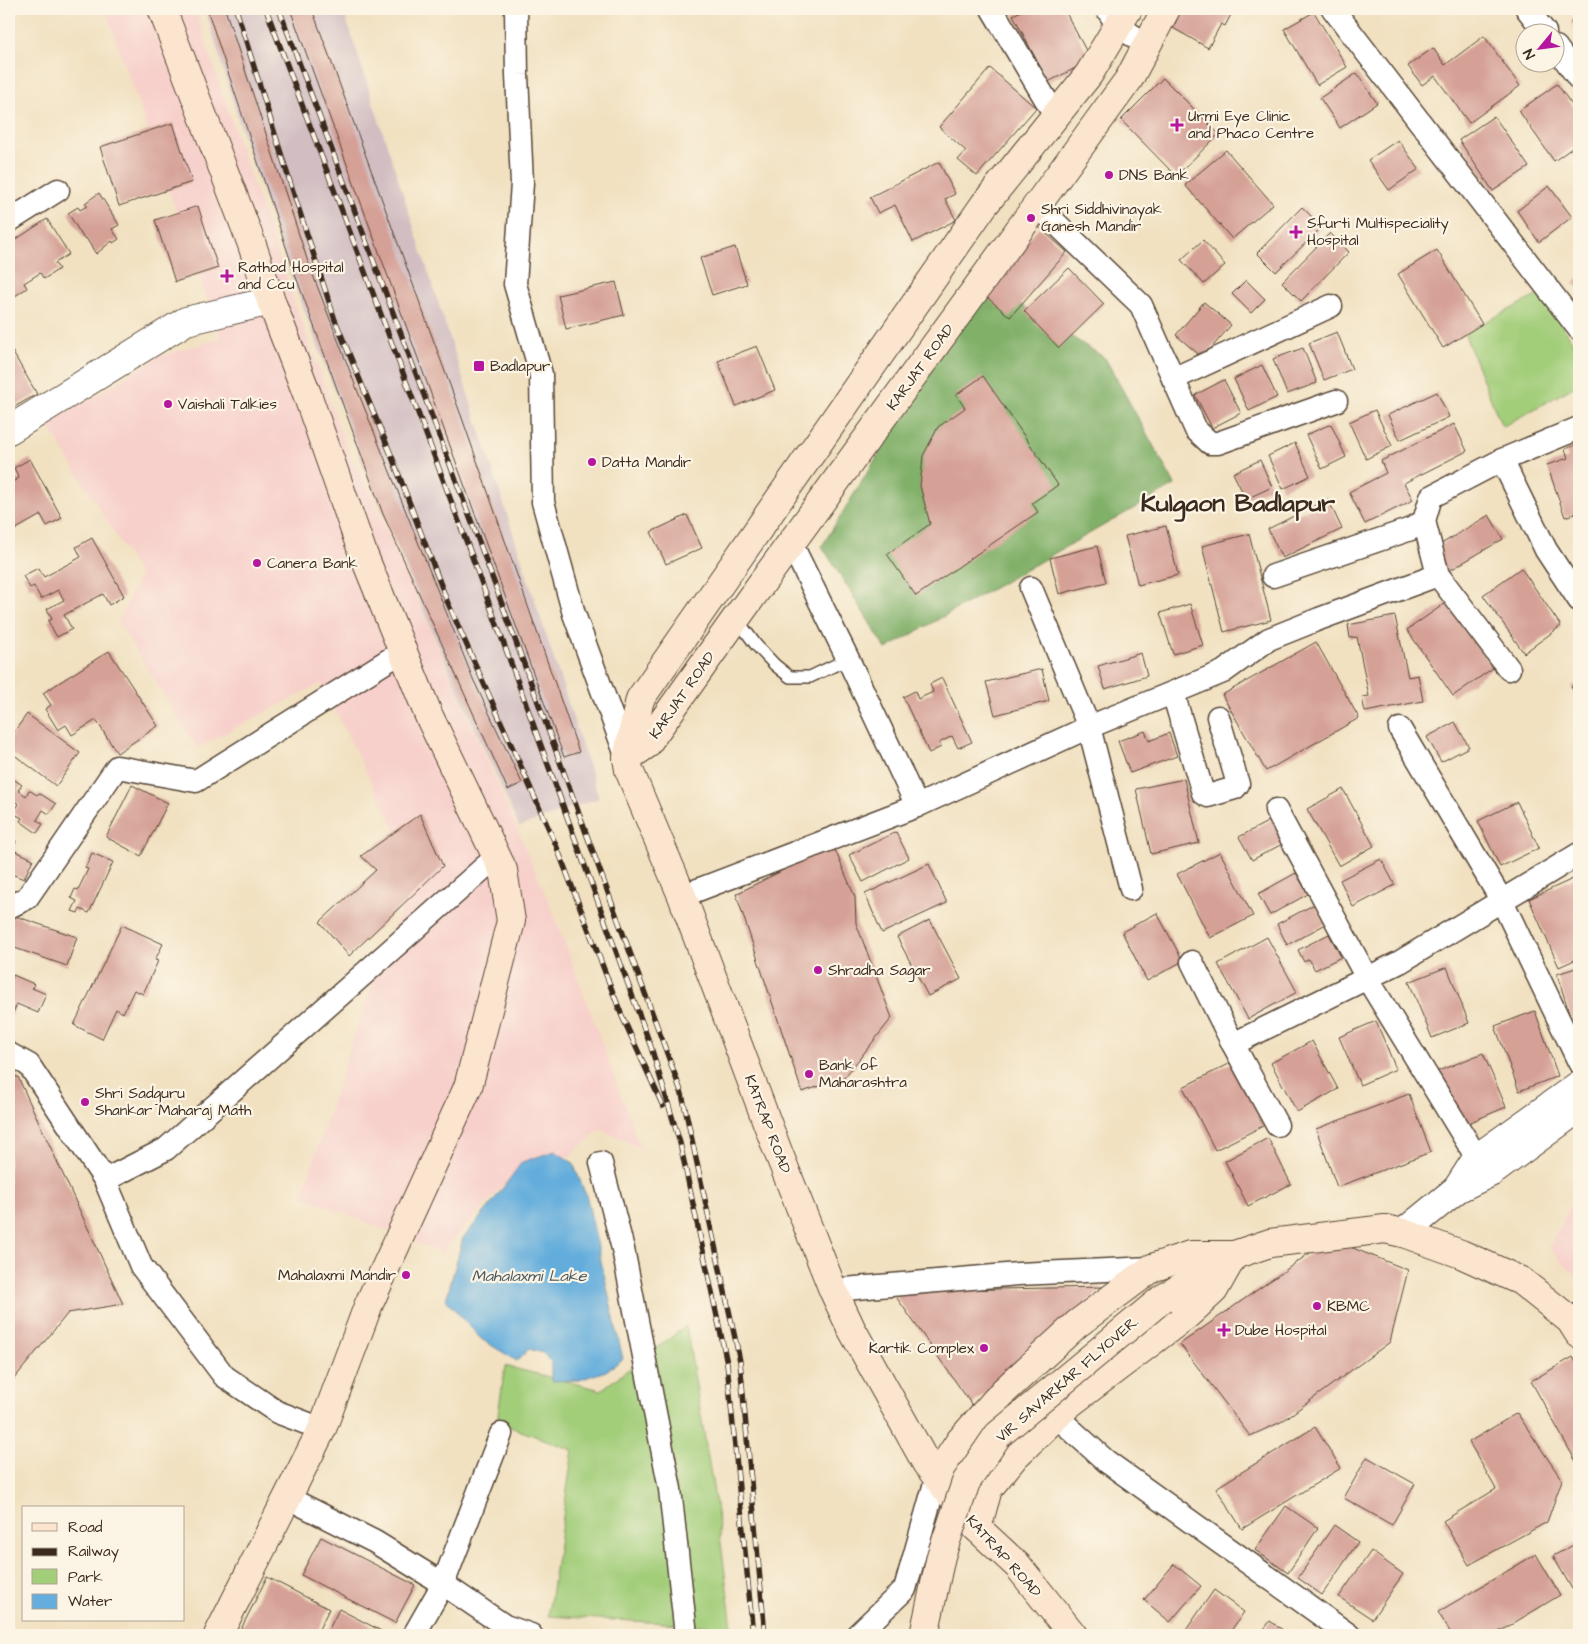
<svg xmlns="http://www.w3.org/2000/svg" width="1588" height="1644" font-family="'Architects Daughter',sans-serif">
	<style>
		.built { fill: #f7d0cb }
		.industrial { fill: #d2bec2 }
		.green { fill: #a2cd79; stroke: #6e7c4c }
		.forest { fill: #81b069; stroke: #5e6d44 }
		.water { fill: #64addc; stroke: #506c7d }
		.building { fill: #d5a096 }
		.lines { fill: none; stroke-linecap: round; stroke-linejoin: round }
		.service-casing { stroke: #564536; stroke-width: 14 }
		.minor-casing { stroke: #564536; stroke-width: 25 }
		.tertiary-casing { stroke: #564536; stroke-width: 30 }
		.secondary-casing { stroke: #564536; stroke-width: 30 }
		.service { stroke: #fff; stroke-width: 11 }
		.minor { stroke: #fff; stroke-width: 22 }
		.tertiary { stroke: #fff; stroke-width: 28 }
		.secondary { stroke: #fce5cf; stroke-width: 28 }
		.rail-casing { stroke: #3b2a1e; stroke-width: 5.5 }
		.rail { stroke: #fcf5e5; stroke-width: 4; stroke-dasharray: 11; stroke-linecap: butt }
		.secondary-bridge-casing { stroke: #564536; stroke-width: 30; stroke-linecap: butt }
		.secondary-bridge { stroke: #fce5cf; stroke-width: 28 }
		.poi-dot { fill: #b5179e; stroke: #fcf5e5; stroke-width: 2 }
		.labels { text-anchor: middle; stroke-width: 4.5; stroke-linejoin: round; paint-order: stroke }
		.poi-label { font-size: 15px; fill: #3b2a1e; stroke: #fcf5e5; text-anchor: start }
		.street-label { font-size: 15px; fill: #3b2a1e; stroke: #fcf5e5 }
		.water-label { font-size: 16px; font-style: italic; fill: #495860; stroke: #fcf5e5 }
		.town-label { font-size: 25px; font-weight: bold; fill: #3b2a1e; stroke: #fcf5e5 }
	</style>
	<rect width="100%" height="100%" fill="#fcf5e5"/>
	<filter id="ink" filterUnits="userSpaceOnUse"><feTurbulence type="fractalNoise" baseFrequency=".02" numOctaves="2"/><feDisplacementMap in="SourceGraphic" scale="10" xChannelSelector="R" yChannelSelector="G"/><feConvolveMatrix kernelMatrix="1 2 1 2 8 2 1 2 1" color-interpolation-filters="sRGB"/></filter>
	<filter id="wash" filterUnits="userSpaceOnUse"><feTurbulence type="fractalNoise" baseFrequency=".0096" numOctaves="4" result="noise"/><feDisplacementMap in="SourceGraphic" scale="20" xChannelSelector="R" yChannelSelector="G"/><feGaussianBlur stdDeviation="1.12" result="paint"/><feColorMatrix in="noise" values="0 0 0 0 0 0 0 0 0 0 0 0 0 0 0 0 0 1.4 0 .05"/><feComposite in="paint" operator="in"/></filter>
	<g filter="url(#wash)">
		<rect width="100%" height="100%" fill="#f1e1c1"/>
		<g class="built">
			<path d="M105 9H195L241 150 345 444 378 509 554 914 641 1149 601 1129 566 1159 503 1186 441 1253 302 1196 358 1023 416 870 321 683 197 748 118 622 140 575 48 425 157 357 221 338Z"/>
			<path d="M1579 1190V1279L1549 1248Z"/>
		</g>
		<path class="industrial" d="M205 9H343L599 798 519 827 424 613 361 460 292 278 246 144Z"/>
		<g class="green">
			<path d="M1542 293 1579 352V384L1502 427 1464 333Z"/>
			<path d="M686 1326 716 1505 732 1627 548 1616 573 1450 497 1422 505 1366 601 1390Z"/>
		</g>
		<path class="forest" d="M985 282 1105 358 1175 485 886 649 822 546Z"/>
		<path class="water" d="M555 1151 573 1163 587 1198 623 1359 606 1371 579 1380 551 1381V1362L543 1353 529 1349 517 1361 481 1339 446 1300 463 1238 489 1207 522 1162Z"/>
		<g id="blocks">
			<g class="building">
				<path d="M207 9H225L308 262 354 382 473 679 522 783 508 790 383 514 296 277Z"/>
				<path d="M290 9H312L462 418 579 752 564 757Z"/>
				<path d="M1025 9H1064L1091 60 1048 82 1013 15Z"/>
				<path d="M1178 9 1183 10 1184 9H1234L1225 26 1221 24 1208 48 1173 28 1177 19 1173 18Z"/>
				<path d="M1314 12 1347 67 1317 85 1284 29Z"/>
				<path d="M1579 17V34L1578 35 1571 22Z"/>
				<path d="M1484 36 1520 86 1469 123 1435 76 1422 85 1408 66 1433 48 1445 65Z"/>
				<path d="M990 68 1036 108 977 176 958 160 966 151 939 127Z"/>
				<path d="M1357 73 1377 103 1340 128 1320 98Z"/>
				<path d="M1163 78 1219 134 1176 176 1121 120Z"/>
				<path d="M1557 84 1579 115V143L1554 161 1519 111Z"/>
				<path d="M1494 116 1529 167 1493 191 1459 140Z"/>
				<path d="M173 123 192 182 119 206 100 147Z"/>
				<path d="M1398 140 1419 169 1389 190 1368 160Z"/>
				<path d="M1226 150 1273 204 1232 239 1185 185Z"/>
				<path d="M939 162 955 194 945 199 956 220 913 242 895 205 878 213 870 197Z"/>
				<path d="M1549 186 1572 217 1539 242 1517 211Z"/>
				<path d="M99 193 119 225 112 229 119 239 113 243 112 241 96 254 86 238 84 239 68 213 78 207 80 210 87 206 85 203Z"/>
				<path d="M198 206 218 268 175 282 155 220Z"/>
				<path d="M1302 207 1322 227 1276 272 1257 253Z"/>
				<path d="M47 219 69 254 55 263 59 269 44 279 40 273 24 283 27 288 12 298 9 294V244Z"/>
				<path d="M1039 227 1067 252 1010 317 982 293Z"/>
				<path d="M1330 233 1349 252 1301 301 1282 282Z"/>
				<path d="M1203 240 1225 265 1204 284 1181 260Z"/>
				<path d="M735 247 747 284 712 295 700 258Z"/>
				<path d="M1437 250 1482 324 1443 348 1398 274Z"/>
				<path d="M1069 268 1104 304 1059 348 1024 311Z"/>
				<path d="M1579 278V289L1574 282Z"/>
				<path d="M1246 280 1265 299 1251 313 1232 294Z"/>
				<path d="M616 282 624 315 566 329 558 295Z"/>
				<path d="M1204 302 1231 325 1203 358 1176 335Z"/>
				<path d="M1337 332 1352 369 1324 380 1309 343Z"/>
				<path d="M757 346 775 390 736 406 718 361Z"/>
				<path d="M1303 348 1317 383 1287 394 1273 359Z"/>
				<path d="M12 351 37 394 9 410V353Z"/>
				<path d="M1262 365 1277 397 1249 411 1234 379Z"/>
				<path d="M983 376 1058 485 1032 503 1038 512 916 596 887 554 930 524 920 486 923 456 938 427 965 408 956 395Z"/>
				<path d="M1224 380 1241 413 1212 428 1195 395Z"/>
				<path d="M1437 392 1449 417 1400 440 1388 415Z"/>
				<path d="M1375 410 1392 446 1366 459 1349 422Z"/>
				<path d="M1331 424 1346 457 1322 469 1306 435Z"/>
				<path d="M1454 424 1467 451 1404 483 1413 500 1365 524 1349 492 1386 473 1381 461Z"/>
				<path d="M1295 443 1310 476 1283 489 1268 456Z"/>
				<path d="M1579 444V512L1565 517 1547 465 1568 458 1565 449Z"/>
				<path d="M30 459 62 518 47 526 41 515 9 533V484L19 478 14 468Z"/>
				<path d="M1260 460 1272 487 1246 499 1233 473Z"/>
				<path d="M1328 499 1342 529 1282 558 1268 529Z"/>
				<path d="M687 515 702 548 666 564 651 532Z"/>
				<path d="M1489 515 1503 539 1447 572 1433 549Z"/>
				<path d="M1166 526 1178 575 1138 585 1125 536Z"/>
				<path d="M1249 534 1271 620 1224 632 1202 546Z"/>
				<path d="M92 538 124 596 109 605 103 594 64 615 72 629 57 637 48 621 52 619 47 609 64 600 58 590 41 599 34 586 30 588 23 576 38 568 44 577 81 557 76 547Z"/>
				<path d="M1097 546 1106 582 1059 594 1050 558Z"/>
				<path d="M1521 568 1561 626 1524 653 1483 595Z"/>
				<path d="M1447 602 1493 668 1453 696 1407 630Z"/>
				<path d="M1190 604 1203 645 1173 654 1160 613Z"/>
				<path d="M1395 616 1408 677 1418 675 1423 701 1365 712 1362 697 1369 696 1357 637 1350 638 1348 625Z"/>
				<path d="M1316 642 1359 718 1266 771 1222 695Z"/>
				<path d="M109 651 158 726 117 753 96 720 72 735 66 725 58 730 45 709 51 705 43 693Z"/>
				<path d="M1141 653 1147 676 1105 689 1098 666Z"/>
				<path d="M1042 669 1049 701 995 715 986 682Z"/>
				<path d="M942 678 972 742 958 748 952 736 939 743 941 747 929 753 903 697 915 691 918 699 933 692 930 684Z"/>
				<path d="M1579 682V698L1571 687Z"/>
				<path d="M27 714 80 753 56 786 9 751V739Z"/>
				<path d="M1455 722 1469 747 1441 762 1427 737Z"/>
				<path d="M1145 731 1149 741 1169 733 1177 756 1130 773 1118 741Z"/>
				<path d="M9 772 14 775 12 778 22 785 18 790 26 796 29 790 37 795 39 793 56 804 49 814 43 810 37 820 43 824 37 833 20 821 22 818 13 813 19 804 14 801 9 808Z"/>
				<path d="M1184 779 1199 843 1151 854 1136 789Z"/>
				<path d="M132 785 168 803 141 856 106 837Z"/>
				<path d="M1343 789 1374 846 1339 866 1307 809Z"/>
				<path d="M1517 802 1539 848 1500 867 1478 821Z"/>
				<path d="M420 814 443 866 349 956 320 922 376 870 361 856Z"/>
				<path d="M1273 819 1286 842 1252 860 1239 837Z"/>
				<path d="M896 832 909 858 863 882 849 855Z"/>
				<path d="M9 838 16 841 13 850 33 859 24 879 9 873Z"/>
				<path d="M833 845 855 897 856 923 892 1018 844 1078 802 1092 736 894Z"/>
				<path d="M1220 852 1253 916 1210 938 1177 874Z"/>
				<path d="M92 853 113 862 89 913 80 909 78 913 72 911 77 901 71 898 75 889 78 890 88 869 85 868Z"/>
				<path d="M1381 859 1395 885 1353 907 1340 880Z"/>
				<path d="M929 864 947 903 882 933 865 894Z"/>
				<path d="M1296 873 1308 894 1270 915 1258 894Z"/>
				<path d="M1575 878 1579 887V958L1559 967 1529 899Z"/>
				<path d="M1315 904 1326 924 1287 945 1277 924Z"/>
				<path d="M1157 913 1183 961 1147 981 1122 932Z"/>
				<path d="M9 914 77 937 67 966 9 946Z"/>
				<path d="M930 920 961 979 928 996 897 937Z"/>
				<path d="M122 925 163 944 155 960 158 961 143 994 134 990 123 1013 116 1009 102 1039 74 1025Z"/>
				<path d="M1329 934 1341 957 1315 970 1309 959 1304 962 1298 950Z"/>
				<path d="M1267 937 1297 992 1248 1019 1218 964Z"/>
				<path d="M1447 967 1469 1023 1432 1038 1409 982Z"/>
				<path d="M1579 967V1044L1557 974Z"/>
				<path d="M13 975 34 984 32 988 46 994 38 1013 17 1004 11 1017 9 1016V980L11 981Z"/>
				<path d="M1535 1011 1558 1076 1519 1091 1495 1026Z"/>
				<path d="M1376 1021 1396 1069 1360 1085 1339 1037Z"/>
				<path d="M1312 1041 1338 1089 1297 1112 1271 1063Z"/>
				<path d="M1483 1053 1506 1107 1459 1127 1436 1072Z"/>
				<path d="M1233 1062 1265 1125 1215 1150 1183 1087Z"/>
				<path d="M9 1075 18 1077 123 1304 68 1313 9 1385Z"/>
				<path d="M1409 1094 1431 1152 1337 1187 1316 1129Z"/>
				<path d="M1268 1138 1291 1184 1248 1206 1225 1161Z"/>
				<path d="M1330 1239 1408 1270 1390 1342 1281 1422 1250 1436 1180 1344Z"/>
				<path d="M1104 1287 972 1405 892 1291Z"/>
				<path d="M1573 1357 1579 1368V1467L1531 1381Z"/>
				<path d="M1517 1413 1562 1480 1547 1522 1469 1565 1443 1521 1496 1489 1469 1442Z"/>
				<path d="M1315 1427 1341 1468 1242 1529 1216 1488Z"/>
				<path d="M1367 1457 1415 1484 1392 1525 1344 1498Z"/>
				<path d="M1286 1506 1318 1528 1288 1573 1255 1550Z"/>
				<path d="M1334 1525 1358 1542 1322 1595 1298 1578Z"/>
				<path d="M321 1537 415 1585 395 1623 301 1575Z"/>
				<path d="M1579 1542V1585L1572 1589 1553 1556Z"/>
				<path d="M1371 1551 1403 1574 1372 1619 1339 1597Z"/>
				<path d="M1536 1554 1560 1595 1494 1635H1452L1438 1612Z"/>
				<path d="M1174 1564 1201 1586 1170 1622 1144 1600Z"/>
				<path d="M267 1577 329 1609 316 1635H238Z"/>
				<path d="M1214 1590 1244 1612 1228 1635H1187L1184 1633Z"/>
				<path d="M339 1609 389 1635H326Z"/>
				<path d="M1270 1621 1290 1635H1260Z"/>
			</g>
		</g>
	</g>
	<g filter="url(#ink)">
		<use href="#blocks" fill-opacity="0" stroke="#564536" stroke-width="1"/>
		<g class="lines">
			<defs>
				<path id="service" d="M736 618 756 645 775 665 790 677H810L848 659"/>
				<g id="minor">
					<path d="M516 9 517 75 522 183 515 284 541 374 543 502 574 614 627 758"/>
					<path d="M992 9 1055 115"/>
					<path d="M1107 9 1118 26 1147 45"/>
					<path d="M1333 9 1579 329"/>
					<path d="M1527 9 1545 32"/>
					<path d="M1556 47 1579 79"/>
					<path d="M1038 206 1141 305 1196 430 1210 443H1218L1336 401"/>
					<path d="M9 221 58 190"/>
					<path d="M1173 379 1331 306"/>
					<path d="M1502 460 1546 550 1579 600"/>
					<path d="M1424 521 1438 575 1509 669"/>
					<path d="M791 543 848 659 917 806"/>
					<path d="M1273 576 1411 529 1424 521 1431 497 1502 460 1579 428"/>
					<path d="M1031 588 1089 727 1131 889"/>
					<path d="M1173 693 1203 793 1208 796 1235 788 1238 784 1218 717"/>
					<path d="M1400 729 1502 901 1579 1062"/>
					<path d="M1276 810 1367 978 1477 1158"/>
					<path d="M682 896 917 806 1089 727 1223 672 1269 639 1319 619 1438 575"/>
					<path d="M9 907 27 898 117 767 196 781 403 651"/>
					<path d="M1192 962 1233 1044 1277 1125"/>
					<path d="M1233 1044 1400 962 1579 854"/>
					<path d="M9 1054 29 1065 105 1180 166 1149 496 857"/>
					<path d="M601 1163 623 1249 670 1489 686 1635"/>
					<path d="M105 1180 141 1266 224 1376 277 1412 322 1429"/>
					<path d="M833 1290 1018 1274 1152 1268"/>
					<path d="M1056 1416 1106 1461 1349 1635"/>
					<path d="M288 1498 375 1542 443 1584 505 1626 531 1635"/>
					<path d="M414 1635 443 1584 501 1434"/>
					<path d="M857 1635 905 1589 937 1476"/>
				</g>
				<g id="tertiary">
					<path d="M9 430 186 321 271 301"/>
					<path d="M1457 1189 1477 1158 1579 1085"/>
					<path d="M1403 1233 1457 1189 1492 1172 1579 1108"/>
				</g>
				<g id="secondary">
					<path d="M162 9 251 242 271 301 307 394 362 551 429 716 503 870 511 921 468 1087 368 1306 322 1429 218 1635"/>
					<path d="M627 758 646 745 732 624 1129 79 1166 9"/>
					<path d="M1162 1299 1234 1255 1270 1243 1385 1229 1403 1233 1461 1254 1521 1281 1570 1320 1579 1334"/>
					<path d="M937 1476 960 1441 1004 1391 1077 1324 1152 1268 1190 1255H1234"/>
					<path d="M977 1528 988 1489 1015 1456 1069 1404 1188 1314 1214 1290 1232 1258"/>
					<path d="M1073 1635 1018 1566 977 1528 926 1463 851 1328 833 1290 777 1149 682 896 629 770 627 758 640 699 984 205 1089 74 1128 9"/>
				</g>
			</defs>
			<use href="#service" class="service-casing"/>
			<use href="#minor" class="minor-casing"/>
			<use href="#tertiary" class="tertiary-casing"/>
			<use href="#secondary" class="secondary-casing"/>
			<use href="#service" class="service"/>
			<use href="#minor" class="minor"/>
			<use href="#tertiary" class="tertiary"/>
			<use href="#secondary" class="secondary"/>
			<defs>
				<g id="rail">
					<path d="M236 9 289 179 335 320 392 457 447 601 556 845 622 1016 663 1106"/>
					<path d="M266 9 470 551 651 1047 680 1143 727 1363 753 1635"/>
					<path d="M279 9 481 547 682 1094 740 1361 765 1635"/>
				</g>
			</defs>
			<use href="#rail" class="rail-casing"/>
			<use href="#rail" class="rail"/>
			<defs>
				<path id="secondary-bridge" d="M924 1635 941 1556 966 1482 998 1435 1162 1299"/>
			</defs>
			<use href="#secondary-bridge" class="secondary-bridge-casing"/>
			<use href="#secondary-bridge" class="secondary-bridge"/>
		</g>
	</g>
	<g class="poi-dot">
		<path d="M1174.5 117.5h5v5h5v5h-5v5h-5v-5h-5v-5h5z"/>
		<circle cx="1109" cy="175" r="5"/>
		<circle cx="1031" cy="218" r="5"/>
		<path d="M1293.5 224.5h5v5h5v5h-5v5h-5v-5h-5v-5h5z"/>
		<path d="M224.5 268.5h5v5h5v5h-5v5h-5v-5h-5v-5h5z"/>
		<rect x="473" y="360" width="12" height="12" rx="2.5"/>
		<circle cx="168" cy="404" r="5"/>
		<circle cx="592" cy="462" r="5"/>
		<circle cx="257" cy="563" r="5"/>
		<circle cx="818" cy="970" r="5"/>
		<circle cx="809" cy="1074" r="5"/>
		<circle cx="85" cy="1102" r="5"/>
		<circle cx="406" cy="1275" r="5"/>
		<circle cx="1317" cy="1306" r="5"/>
		<path d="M1221.5 1322.5h5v5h5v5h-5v5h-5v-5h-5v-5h5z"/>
		<circle cx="984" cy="1348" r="5"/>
	</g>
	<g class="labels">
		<g class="poi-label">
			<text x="1188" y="121">Urmi Eye Clinic<tspan x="1188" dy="17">and Phaco Centre</tspan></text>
			<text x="1119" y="180">DNS Bank</text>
			<text x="1041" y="214">Shri Siddhivinayak<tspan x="1041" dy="17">Ganesh Mandir</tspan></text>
			<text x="1307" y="228">Sfurti Multispeciality<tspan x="1307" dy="17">Hospital</tspan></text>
			<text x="238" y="272">Rathod Hospital<tspan x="238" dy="17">and Ccu</tspan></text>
			<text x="490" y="371">Badlapur</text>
			<text x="178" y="409">Vaishali Talkies</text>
			<text x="602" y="467">Datta Mandir</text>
			<text x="267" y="568">Canera Bank</text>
			<text x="828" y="975">Shradha Sagar</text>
			<text x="819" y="1070">Bank of<tspan x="819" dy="17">Maharashtra</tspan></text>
			<text x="95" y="1098">Shri Sadguru<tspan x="95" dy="17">Shankar Maharaj Math</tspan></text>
			<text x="396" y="1280" text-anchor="end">Mahalaxmi Mandir</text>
			<text x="1327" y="1311">KBMC</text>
			<text x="1235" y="1335">Dube Hospital</text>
			<text x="974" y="1353" text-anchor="end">Kartik Complex</text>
		</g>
		<g class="street-label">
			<text transform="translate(920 367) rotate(-54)" y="5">KARJAT ROAD</text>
			<text transform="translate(682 695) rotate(-55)" y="5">KARJAT ROAD</text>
			<text transform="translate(768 1124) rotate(69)" y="5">KATRAP ROAD</text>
			<text transform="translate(1067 1379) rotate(-41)" y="5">VIR SAVARKAR FLYOVER.</text>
			<text transform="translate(1004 1556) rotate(48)" y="5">KATRAP ROAD</text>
		</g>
		<g class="water-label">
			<text x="529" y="1281">Mahalaxmi Lake</text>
		</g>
		<g class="town-label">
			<text x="1238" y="511">Kulgaon Badlapur</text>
		</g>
	</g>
	<rect width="1588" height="1644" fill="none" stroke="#fcf5e5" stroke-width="30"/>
	<rect x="22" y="1506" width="162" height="115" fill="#fcf5e5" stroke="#afa495"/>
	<rect x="32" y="1523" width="25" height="8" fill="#fce5cf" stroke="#afa495"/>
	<text x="68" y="1532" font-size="15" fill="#3b2a1e">Road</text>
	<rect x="32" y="1548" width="25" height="8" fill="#3b2a1e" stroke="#afa495"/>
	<text x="68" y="1556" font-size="15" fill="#3b2a1e">Railway</text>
	<rect x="32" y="1569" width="25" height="15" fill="#a2cd79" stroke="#afa495"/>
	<text x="68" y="1582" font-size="15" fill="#3b2a1e">Park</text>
	<rect x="32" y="1594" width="25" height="15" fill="#64addc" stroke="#afa495"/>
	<text x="68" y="1606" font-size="15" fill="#3b2a1e">Water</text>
	<g transform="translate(1540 48) rotate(241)"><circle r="24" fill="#fcf5e5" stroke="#afa495"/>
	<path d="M0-4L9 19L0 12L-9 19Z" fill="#b5179e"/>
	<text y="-8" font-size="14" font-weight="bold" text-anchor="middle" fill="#3b2a1e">N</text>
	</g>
</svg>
